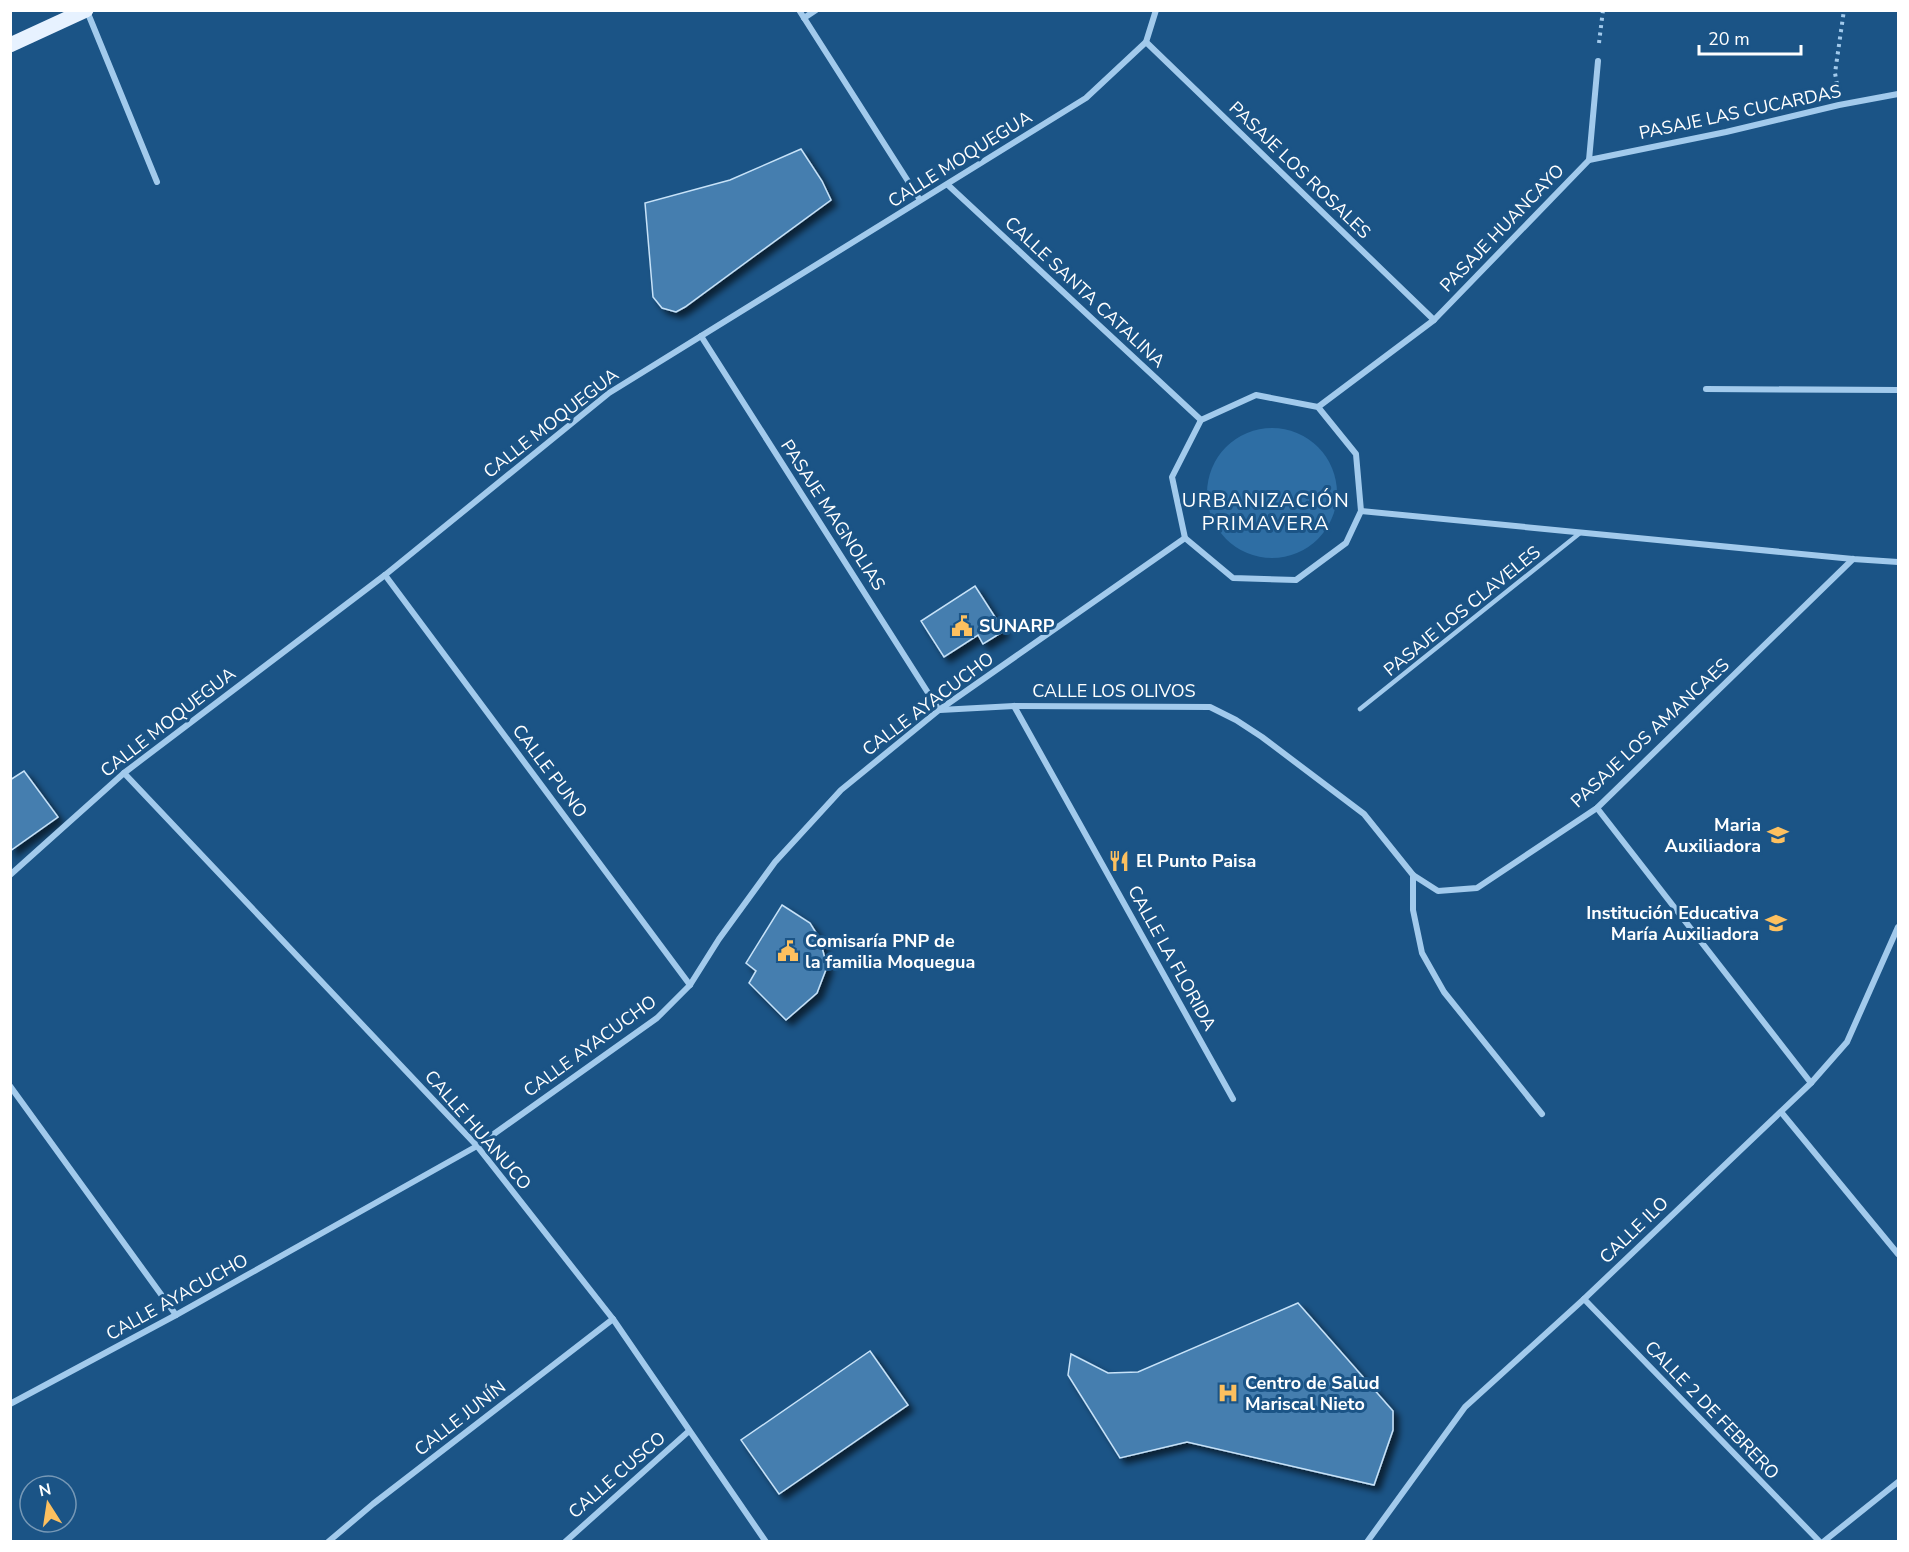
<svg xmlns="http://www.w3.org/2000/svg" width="1909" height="1552" font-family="'Nunito Sans',sans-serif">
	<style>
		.green { fill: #2e6ea4 }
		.building { fill: #447eaf; stroke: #c7e2f8; stroke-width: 1.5; filter: url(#shadow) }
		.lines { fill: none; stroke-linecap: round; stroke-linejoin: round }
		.path { stroke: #a2caec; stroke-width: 4; stroke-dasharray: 3 4.5; stroke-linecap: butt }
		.service { stroke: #a2caec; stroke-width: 4.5 }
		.minor { stroke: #a2caec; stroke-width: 6 }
		.primary { stroke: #e7f2ff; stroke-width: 15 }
		.labels { text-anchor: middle; stroke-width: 6; stroke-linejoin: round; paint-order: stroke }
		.street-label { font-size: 18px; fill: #fff; stroke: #1b5486 }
		.poi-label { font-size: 18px; font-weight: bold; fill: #fff; stroke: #1b5486; text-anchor: start }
		.neighbourhood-label { font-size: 20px; letter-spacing: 1.5px; fill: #fff; stroke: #1b5486 }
	</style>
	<defs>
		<filter id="shadow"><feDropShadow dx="5.5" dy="5.5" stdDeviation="3" flood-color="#0009"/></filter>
	</defs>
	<rect width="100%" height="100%" fill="#1b5486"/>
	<circle class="green" cx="1272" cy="493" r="65"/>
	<g class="building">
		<path d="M801 149 822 181 831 200 685 307 676 312 662 308 653 297 645 203 730 180Z"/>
		<path d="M975 586 1004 631 983 644 978 635 944 657 921 621Z"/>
		<path d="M24 771 58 817 10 851V780Z"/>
		<path d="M782 905 810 923 820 939 827 967 817 993 786 1020 749 983 756 971 746 963Z"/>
		<path d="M1298 1303 1393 1411V1430L1374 1485 1187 1442 1120 1458 1068 1375 1071 1354 1108 1373 1138 1372Z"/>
		<path d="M870 1351 908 1405 779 1494 741 1440Z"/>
	</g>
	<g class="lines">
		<g class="path">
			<path d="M1599 43 1603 10"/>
			<path d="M1837 84 1835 73 1844 10"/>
		</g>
		<path class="service" d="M1360 709 1580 533"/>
		<g class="minor">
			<path d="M799 10 920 200"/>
			<path d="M87 11 157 182"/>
			<path d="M804 18 816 10"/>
			<path d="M1146 42 1434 320"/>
			<path d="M1589 160 1726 132 1839 105 1898 94"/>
			<path d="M948 185 1201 420"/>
			<path d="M701 336 939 710"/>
			<path d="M1706 389 1898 390"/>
			<path d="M1256 395 1318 407 1356 454 1361 511 1346 543 1296 580 1233 578 1185 538 1172 477 1201 420Z"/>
			<path d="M1318 407 1434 320 1589 160 1598 61"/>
			<path d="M1361 511 1853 559 1898 562"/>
			<path d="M385 575 690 985"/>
			<path d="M1014 706 1233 1099"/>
			<path d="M940 710 1014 706 1210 707 1236 720 1262 737 1364 814 1413 875 1438 891 1477 888 1597 808 1853 559"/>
			<path d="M124 773 477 1146 613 1319 766 1542"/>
			<path d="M1597 808 1811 1083"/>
			<path d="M10 875 124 773 385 575 609 393 1086 98 1146 42 1156 10"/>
			<path d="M1413 875V910L1422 953 1444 992 1542 1114"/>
			<path d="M10 1086 176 1315"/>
			<path d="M1781 1112 1898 1254"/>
			<path d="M1584 1299 1820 1542"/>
			<path d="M10 1404 176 1315 477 1146 657 1018 690 985 719 939 775 862 841 790 939 710 1185 538"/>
			<path d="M328 1542 373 1504 613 1319"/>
			<path d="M565 1542 689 1431"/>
			<path d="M1367 1542 1465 1407 1584 1299 1811 1083 1847 1042 1898 927"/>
			<path d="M1823 1542 1898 1482"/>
		</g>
		<path class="primary" d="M10 45 86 10"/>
	</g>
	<defs>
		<symbol id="civic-bare" viewBox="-9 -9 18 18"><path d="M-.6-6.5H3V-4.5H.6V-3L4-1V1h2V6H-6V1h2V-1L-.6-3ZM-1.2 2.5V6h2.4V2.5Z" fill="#fdc05f" stroke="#1b5486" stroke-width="2.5" paint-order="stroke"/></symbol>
		<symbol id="school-bare" viewBox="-9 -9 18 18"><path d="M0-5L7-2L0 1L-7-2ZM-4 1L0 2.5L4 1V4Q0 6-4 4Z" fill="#fdc05f" stroke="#1b5486" stroke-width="2.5" paint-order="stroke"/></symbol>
		<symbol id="restaurant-bare" viewBox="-9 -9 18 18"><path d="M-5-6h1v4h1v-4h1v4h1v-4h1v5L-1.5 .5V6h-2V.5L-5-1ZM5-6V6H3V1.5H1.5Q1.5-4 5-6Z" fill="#fdc05f" stroke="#1b5486" stroke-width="2.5" paint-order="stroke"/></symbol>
		<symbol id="hospital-bare" viewBox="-9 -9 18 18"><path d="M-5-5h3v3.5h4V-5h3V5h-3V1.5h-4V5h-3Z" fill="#fdc05f" stroke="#1b5486" stroke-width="2.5" paint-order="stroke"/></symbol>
	</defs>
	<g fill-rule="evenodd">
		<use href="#civic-bare" x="947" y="611" width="30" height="30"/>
		<use href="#school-bare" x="1763" y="820" width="30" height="30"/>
		<use href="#restaurant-bare" x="1104" y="846" width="30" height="30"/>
		<use href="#school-bare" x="1761" y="908" width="30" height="30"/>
		<use href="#civic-bare" x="773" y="936" width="30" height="30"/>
		<use href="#hospital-bare" x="1213" y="1378" width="30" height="30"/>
	</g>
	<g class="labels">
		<g class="street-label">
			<text transform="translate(1740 112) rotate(-12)" y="6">PASAJE LAS CUCARDAS</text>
			<text transform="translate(960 159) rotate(-32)" y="6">CALLE MOQUEGUA</text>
			<text transform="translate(1300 170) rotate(44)" y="6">PASAJE LOS ROSALES</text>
			<text transform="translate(1502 228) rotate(-46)" y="6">PASAJE HUANCAYO</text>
			<text transform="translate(1085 292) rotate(43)" y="6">CALLE SANTA CATALINA</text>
			<text transform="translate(551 423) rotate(-38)" y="6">CALLE MOQUEGUA</text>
			<text transform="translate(833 515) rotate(57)" y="6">PASAJE MAGNOLIAS</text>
			<text transform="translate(1462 611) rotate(-39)" y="6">PASAJE LOS CLAVELES</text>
			<text x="1114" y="697">CALLE LOS OLIVOS</text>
			<text transform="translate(928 704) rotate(-37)" y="6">CALLE AYACUCHO</text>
			<text transform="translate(168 722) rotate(-38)" y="6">CALLE MOQUEGUA</text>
			<text transform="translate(1650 733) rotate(-43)" y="6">PASAJE LOS AMANCAES</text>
			<text transform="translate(550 771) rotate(53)" y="6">CALLE PUNO</text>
			<text transform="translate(1172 958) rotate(61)" y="6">CALLE LA FLORIDA</text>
			<text transform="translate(590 1046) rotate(-36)" y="6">CALLE AYACUCHO</text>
			<text transform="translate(478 1130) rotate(49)" y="6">CALLE HUANUCO</text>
			<text transform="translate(1634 1230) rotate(-44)" y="6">CALLE ILO</text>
			<text transform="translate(177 1297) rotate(-29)" y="6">CALLE AYACUCHO</text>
			<text transform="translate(1712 1410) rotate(46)" y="6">CALLE 2 DE FEBRERO</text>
			<text transform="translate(460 1418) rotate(-38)" y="6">CALLE JUNÍN</text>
			<text transform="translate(617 1475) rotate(-41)" y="6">CALLE CUSCO</text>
		</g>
		<g class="poi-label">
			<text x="979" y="632">SUNARP</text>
			<text x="1761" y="831" text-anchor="end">Maria<tspan x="1761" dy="21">Auxiliadora</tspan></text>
			<text x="1136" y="867">El Punto Paisa</text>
			<text x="1759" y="919" text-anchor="end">Institución Educativa<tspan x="1759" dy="21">María Auxiliadora</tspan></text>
			<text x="805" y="947">Comisaría PNP de<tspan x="805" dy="21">la familia Moquegua</tspan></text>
			<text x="1245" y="1389">Centro de Salud<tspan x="1245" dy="21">Mariscal Nieto</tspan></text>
		</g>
		<g class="neighbourhood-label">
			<text x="1266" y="507">URBANIZACIÓN<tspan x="1266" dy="23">PRIMAVERA</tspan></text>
		</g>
	</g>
	<rect width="1909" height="1552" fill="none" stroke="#ffffff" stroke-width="24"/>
	<g transform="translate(48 1504) rotate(348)"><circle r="28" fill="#1b5486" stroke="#7698b6" stroke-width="1.5"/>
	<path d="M0-4.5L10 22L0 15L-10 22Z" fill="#fdc05f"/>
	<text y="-9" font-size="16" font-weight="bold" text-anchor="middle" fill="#ffffff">N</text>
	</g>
	<path d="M1699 45v9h102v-9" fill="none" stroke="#ffffff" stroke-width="3"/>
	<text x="1708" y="45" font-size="18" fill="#ffffff" stroke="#1b5486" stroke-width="4.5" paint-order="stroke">20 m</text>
</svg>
